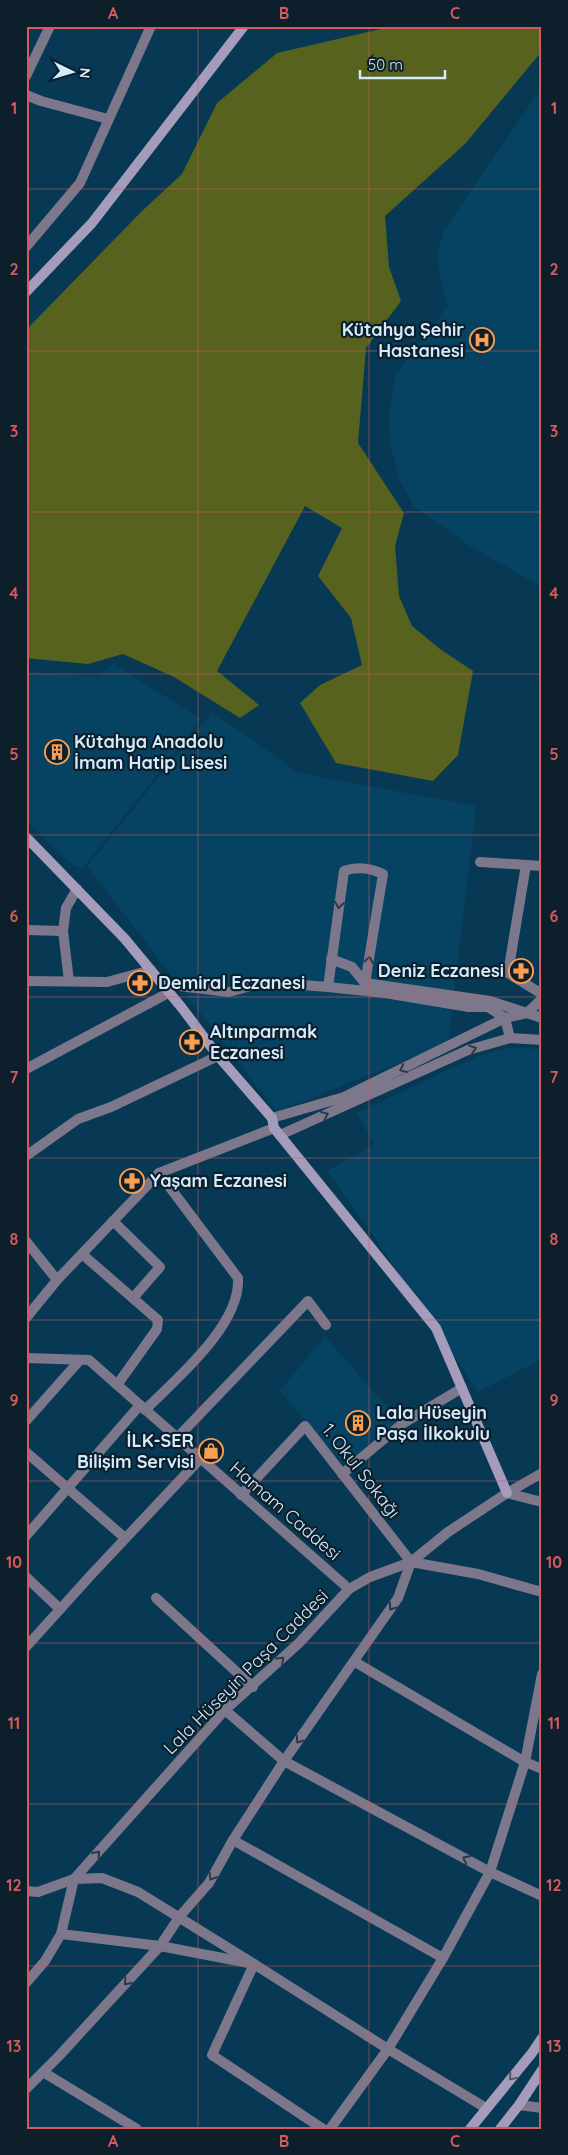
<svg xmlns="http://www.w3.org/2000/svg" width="568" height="2155" font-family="Quicksand,sans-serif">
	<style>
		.built { fill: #064363 }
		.forest { fill: #56621d }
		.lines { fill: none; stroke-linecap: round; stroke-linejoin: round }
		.street { stroke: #7d778b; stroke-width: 10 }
		.secondary { stroke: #a59cbc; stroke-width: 10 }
		.oneway { stroke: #2e3948 }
		.oneway2 { stroke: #51576c }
		.grid { fill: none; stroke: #d5595d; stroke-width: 1; stroke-opacity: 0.55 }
		.labels { text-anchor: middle; stroke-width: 4.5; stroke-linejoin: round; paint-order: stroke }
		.poi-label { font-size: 18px; font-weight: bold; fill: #d3ebfc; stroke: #0c1f2b; text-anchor: start }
		.street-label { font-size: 18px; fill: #d3ebfc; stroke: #0c1f2b }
		.neatline { fill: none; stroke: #d5595d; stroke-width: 2 }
		.grid-label { font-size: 16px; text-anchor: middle; font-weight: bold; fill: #d5595d }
	</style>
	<rect width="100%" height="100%" fill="#073954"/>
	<g class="built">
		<path d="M542 87V587L470 546 413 505 400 481 391 449 389 414 396 374 448 306 440 278 438 250 444 230Z"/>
		<path d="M113 664 201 719 82 869 73 865 26 821V672L99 676Z"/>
		<path d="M212 712 299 773 476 806 448 1043 277 1112 87 866Z"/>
		<path d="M506 1048 542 1049V1359L478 1392 378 1242 327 1171 375 1144 356 1113 476 1057Z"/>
		<path d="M325 1336 402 1424 348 1469 280 1391Z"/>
	</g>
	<path class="forest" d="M394 26H542V51L465 144 385 216 389 267 401 301 366 348 358 443 404 513 395 546 399 596 412 626 440 649 473 671 458 755 433 781 336 763 300 703 320 685 362 665 351 618 318 576 342 528 305 506 217 671 259 705 240 718 174 677 123 654 88 664 26 658V330L142 211 182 174 217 103 277 53Z"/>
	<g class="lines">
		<g class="street">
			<path d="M26 76 50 26"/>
			<path d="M26 95 41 101 108 119"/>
			<path d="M26 247 80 183 151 26"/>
			<path d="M480 862 542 866"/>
			<path d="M526 865 508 973 542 994"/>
			<path d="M26 930 63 931"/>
			<path d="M331 959 352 967 365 983 364 987"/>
			<path d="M26 981 107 982 151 970"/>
			<path d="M69 981 63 931 66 908 77 889"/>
			<path d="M163 984 229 992 264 982 328 987 385 993 469 1007H488L505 1018 510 1038"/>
			<path d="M328 987 344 871C358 866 370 868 383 874L365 983 490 1001 542 1018"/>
			<path d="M26 1069 170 992"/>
			<path d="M272 1118 344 1097 505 1018 527 1013 542 999"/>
			<path d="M280 1135 468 1050 510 1038 542 1040"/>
			<path d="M26 1156 78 1119 111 1107 218 1056"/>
			<path d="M113 1221 160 1267 133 1298"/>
			<path d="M26 1241 57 1280"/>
			<path d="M82 1254 158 1320 157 1329 117 1385"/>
			<path d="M26 1318 57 1280 159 1173 274 1128"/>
			<path d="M26 1358 89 1360 349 1589"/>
			<path d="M145 1410C176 1379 241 1325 238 1278L159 1173"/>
			<path d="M26 1421 80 1360"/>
			<path d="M177 1438 308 1301 326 1325"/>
			<path d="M26 1452 125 1538"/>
			<path d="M342 1474 402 1424 462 1388"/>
			<path d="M507 1493 542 1502"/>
			<path d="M241 1495 305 1426 411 1562"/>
			<path d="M26 1536 140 1405"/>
			<path d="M411 1562 478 1574 542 1592"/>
			<path d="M26 1577 60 1609"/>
			<path d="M156 1598 253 1687"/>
			<path d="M26 1647 91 1575 200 1459"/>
			<path d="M355 1662 525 1762 542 1769"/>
			<path d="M225 1710 284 1761 490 1872 542 1896"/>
			<path d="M233 1840 443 1958"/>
			<path d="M26 1891 38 1892 74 1879 225 1710 299 1643 349 1589 370 1577 411 1562"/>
			<path d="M61 1934 160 1946 254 1964 388 2049 486 2108"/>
			<path d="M26 1983 45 1961 61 1934 74 1879 102 1878 138 1892 254 1964 212 2055 323 2129"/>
			<path d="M43 2072 137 2129"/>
			<path d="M26 2089 58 2057 160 1946 180 1916 209 1883 233 1840 284 1761 398 1598 411 1562 448 1532 507 1493 542 1473"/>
			<path d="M519 2105 542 2108"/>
			<path d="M330 2129 388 2049 443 1958 490 1872 525 1762 542 1674"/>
		</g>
		<g class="secondary">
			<path d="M26 292 92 223 244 26"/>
			<path d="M26 837 125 939 182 1008 218 1056 272 1118 274 1128 436 1328 507 1493"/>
			<path d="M470 2129 532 2053 542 2038"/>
			<path d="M500 2129 519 2105 542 2070"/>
		</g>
	</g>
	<defs><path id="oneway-chevron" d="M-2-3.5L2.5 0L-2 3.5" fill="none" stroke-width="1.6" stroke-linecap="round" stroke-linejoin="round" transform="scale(1.25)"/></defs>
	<g class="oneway">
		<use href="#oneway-chevron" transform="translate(339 905) rotate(99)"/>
		<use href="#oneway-chevron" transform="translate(369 960) rotate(-80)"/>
		<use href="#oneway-chevron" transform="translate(473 1049) rotate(-18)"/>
		<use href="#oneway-chevron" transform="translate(403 1069) rotate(155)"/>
		<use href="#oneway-chevron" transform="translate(325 1115) rotate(-24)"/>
		<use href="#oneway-chevron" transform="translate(392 1607) rotate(126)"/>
		<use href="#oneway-chevron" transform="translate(281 1660) rotate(-43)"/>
		<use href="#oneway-chevron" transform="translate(299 1740) rotate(125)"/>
		<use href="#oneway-chevron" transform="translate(97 1854) rotate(-48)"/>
		<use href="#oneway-chevron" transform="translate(466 1859) rotate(-152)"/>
		<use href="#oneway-chevron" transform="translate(212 1877) rotate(121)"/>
		<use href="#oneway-chevron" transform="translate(127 1982) rotate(132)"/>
	</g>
	<use class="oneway2" href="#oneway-chevron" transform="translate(512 2077) rotate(130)"/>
	<path class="grid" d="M198 26V2129M369 26V2129M26 189H542M26 351H542M26 512H542M26 674H542M26 835H542M26 997H542M26 1158H542M26 1320H542M26 1481H542M26 1643H542M26 1804H542M26 1966H542"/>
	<defs>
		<symbol id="hospital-ring" viewBox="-11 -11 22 22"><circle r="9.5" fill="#0c1f2b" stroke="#fb9e50" stroke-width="1.5"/><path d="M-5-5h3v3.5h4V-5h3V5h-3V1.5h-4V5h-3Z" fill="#fb9e50"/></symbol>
		<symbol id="building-ring" viewBox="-11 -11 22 22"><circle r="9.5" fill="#0c1f2b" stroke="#fb9e50" stroke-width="1.5"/><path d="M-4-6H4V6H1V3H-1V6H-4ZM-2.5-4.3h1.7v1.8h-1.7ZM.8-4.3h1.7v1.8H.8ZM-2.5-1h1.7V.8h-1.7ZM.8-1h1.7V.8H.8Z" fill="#fb9e50"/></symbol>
		<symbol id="pharmacy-ring" viewBox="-11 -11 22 22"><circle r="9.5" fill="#0c1f2b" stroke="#fb9e50" stroke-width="1.5"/><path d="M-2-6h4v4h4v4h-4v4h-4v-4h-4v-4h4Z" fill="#fb9e50"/></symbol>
		<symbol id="shop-ring" viewBox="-11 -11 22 22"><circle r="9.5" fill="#0c1f2b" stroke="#fb9e50" stroke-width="1.5"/><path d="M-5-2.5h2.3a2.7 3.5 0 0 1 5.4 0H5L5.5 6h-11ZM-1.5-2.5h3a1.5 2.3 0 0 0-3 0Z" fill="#fb9e50"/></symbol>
	</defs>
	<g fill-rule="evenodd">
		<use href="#hospital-ring" x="468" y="326" width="28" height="28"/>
		<use href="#building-ring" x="43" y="738" width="28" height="28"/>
		<use href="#pharmacy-ring" x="507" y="957" width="28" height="28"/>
		<use href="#pharmacy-ring" x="126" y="969" width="28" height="28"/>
		<use href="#pharmacy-ring" x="178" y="1028" width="28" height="28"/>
		<use href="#pharmacy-ring" x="118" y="1167" width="28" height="28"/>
		<use href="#building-ring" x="344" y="1409" width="28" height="28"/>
		<use href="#shop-ring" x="197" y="1437" width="28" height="28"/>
	</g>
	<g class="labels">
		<g class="poi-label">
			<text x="464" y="336" text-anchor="end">Kütahya Şehir<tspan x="464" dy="21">Hastanesi</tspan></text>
			<text x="74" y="748">Kütahya Anadolu<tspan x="74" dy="21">İmam Hatip Lisesi</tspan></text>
			<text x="504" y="977" text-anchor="end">Deniz Eczanesi</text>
			<text x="158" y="989">Demiral Eczanesi</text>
			<text x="210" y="1038">Altınparmak<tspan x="210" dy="21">Eczanesi</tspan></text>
			<text x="150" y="1187">Yaşam Eczanesi</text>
			<text x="376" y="1419">Lala Hüseyin<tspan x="376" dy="21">Paşa İlkokulu</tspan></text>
			<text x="194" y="1447" text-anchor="end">İLK-SER<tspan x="194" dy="21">Bilişim Servisi</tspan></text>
		</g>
		<g class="street-label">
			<text transform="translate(361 1471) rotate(52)" y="6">1. Okul Sokağı</text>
			<text transform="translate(285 1511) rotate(41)" y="6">Hamam Caddesi</text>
			<text transform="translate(246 1672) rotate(-45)" y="6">Lala Hüseyin Paşa Caddesi</text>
		</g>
	</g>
	<rect width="568" height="2155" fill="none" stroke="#0c1f2b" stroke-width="55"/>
	<g transform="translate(72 72) rotate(95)" stroke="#0c1f2b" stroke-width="4" paint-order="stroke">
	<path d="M0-4L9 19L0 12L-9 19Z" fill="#d3ebfc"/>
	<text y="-8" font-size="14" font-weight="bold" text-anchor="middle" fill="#d3ebfc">N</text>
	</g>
	<path d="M360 70v8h85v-8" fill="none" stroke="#d3ebfc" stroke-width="2.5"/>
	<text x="368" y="70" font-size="15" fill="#d3ebfc" stroke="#0c1f2b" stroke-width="4" paint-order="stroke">50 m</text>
	<rect x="28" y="28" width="512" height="2100" class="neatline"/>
	<g class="grid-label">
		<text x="113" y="19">A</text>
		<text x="284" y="19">B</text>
		<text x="455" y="19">C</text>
		<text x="14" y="114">1</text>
		<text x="554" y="114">1</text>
		<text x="14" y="275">2</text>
		<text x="554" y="275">2</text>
		<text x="14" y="437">3</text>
		<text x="554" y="437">3</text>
		<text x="14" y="599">4</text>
		<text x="554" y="599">4</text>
		<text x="14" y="760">5</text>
		<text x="554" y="760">5</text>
		<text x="14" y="922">6</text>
		<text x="554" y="922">6</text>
		<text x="14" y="1083">7</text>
		<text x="554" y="1083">7</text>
		<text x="14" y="1245">8</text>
		<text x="554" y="1245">8</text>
		<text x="14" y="1406">9</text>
		<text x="554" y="1406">9</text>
		<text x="14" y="1568">10</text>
		<text x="554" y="1568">10</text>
		<text x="14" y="1729">11</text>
		<text x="554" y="1729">11</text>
		<text x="14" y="1891">12</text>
		<text x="554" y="1891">12</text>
		<text x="14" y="2052">13</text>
		<text x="554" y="2052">13</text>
		<text x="113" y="2147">A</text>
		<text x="284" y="2147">B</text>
		<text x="455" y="2147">C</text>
	</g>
</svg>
